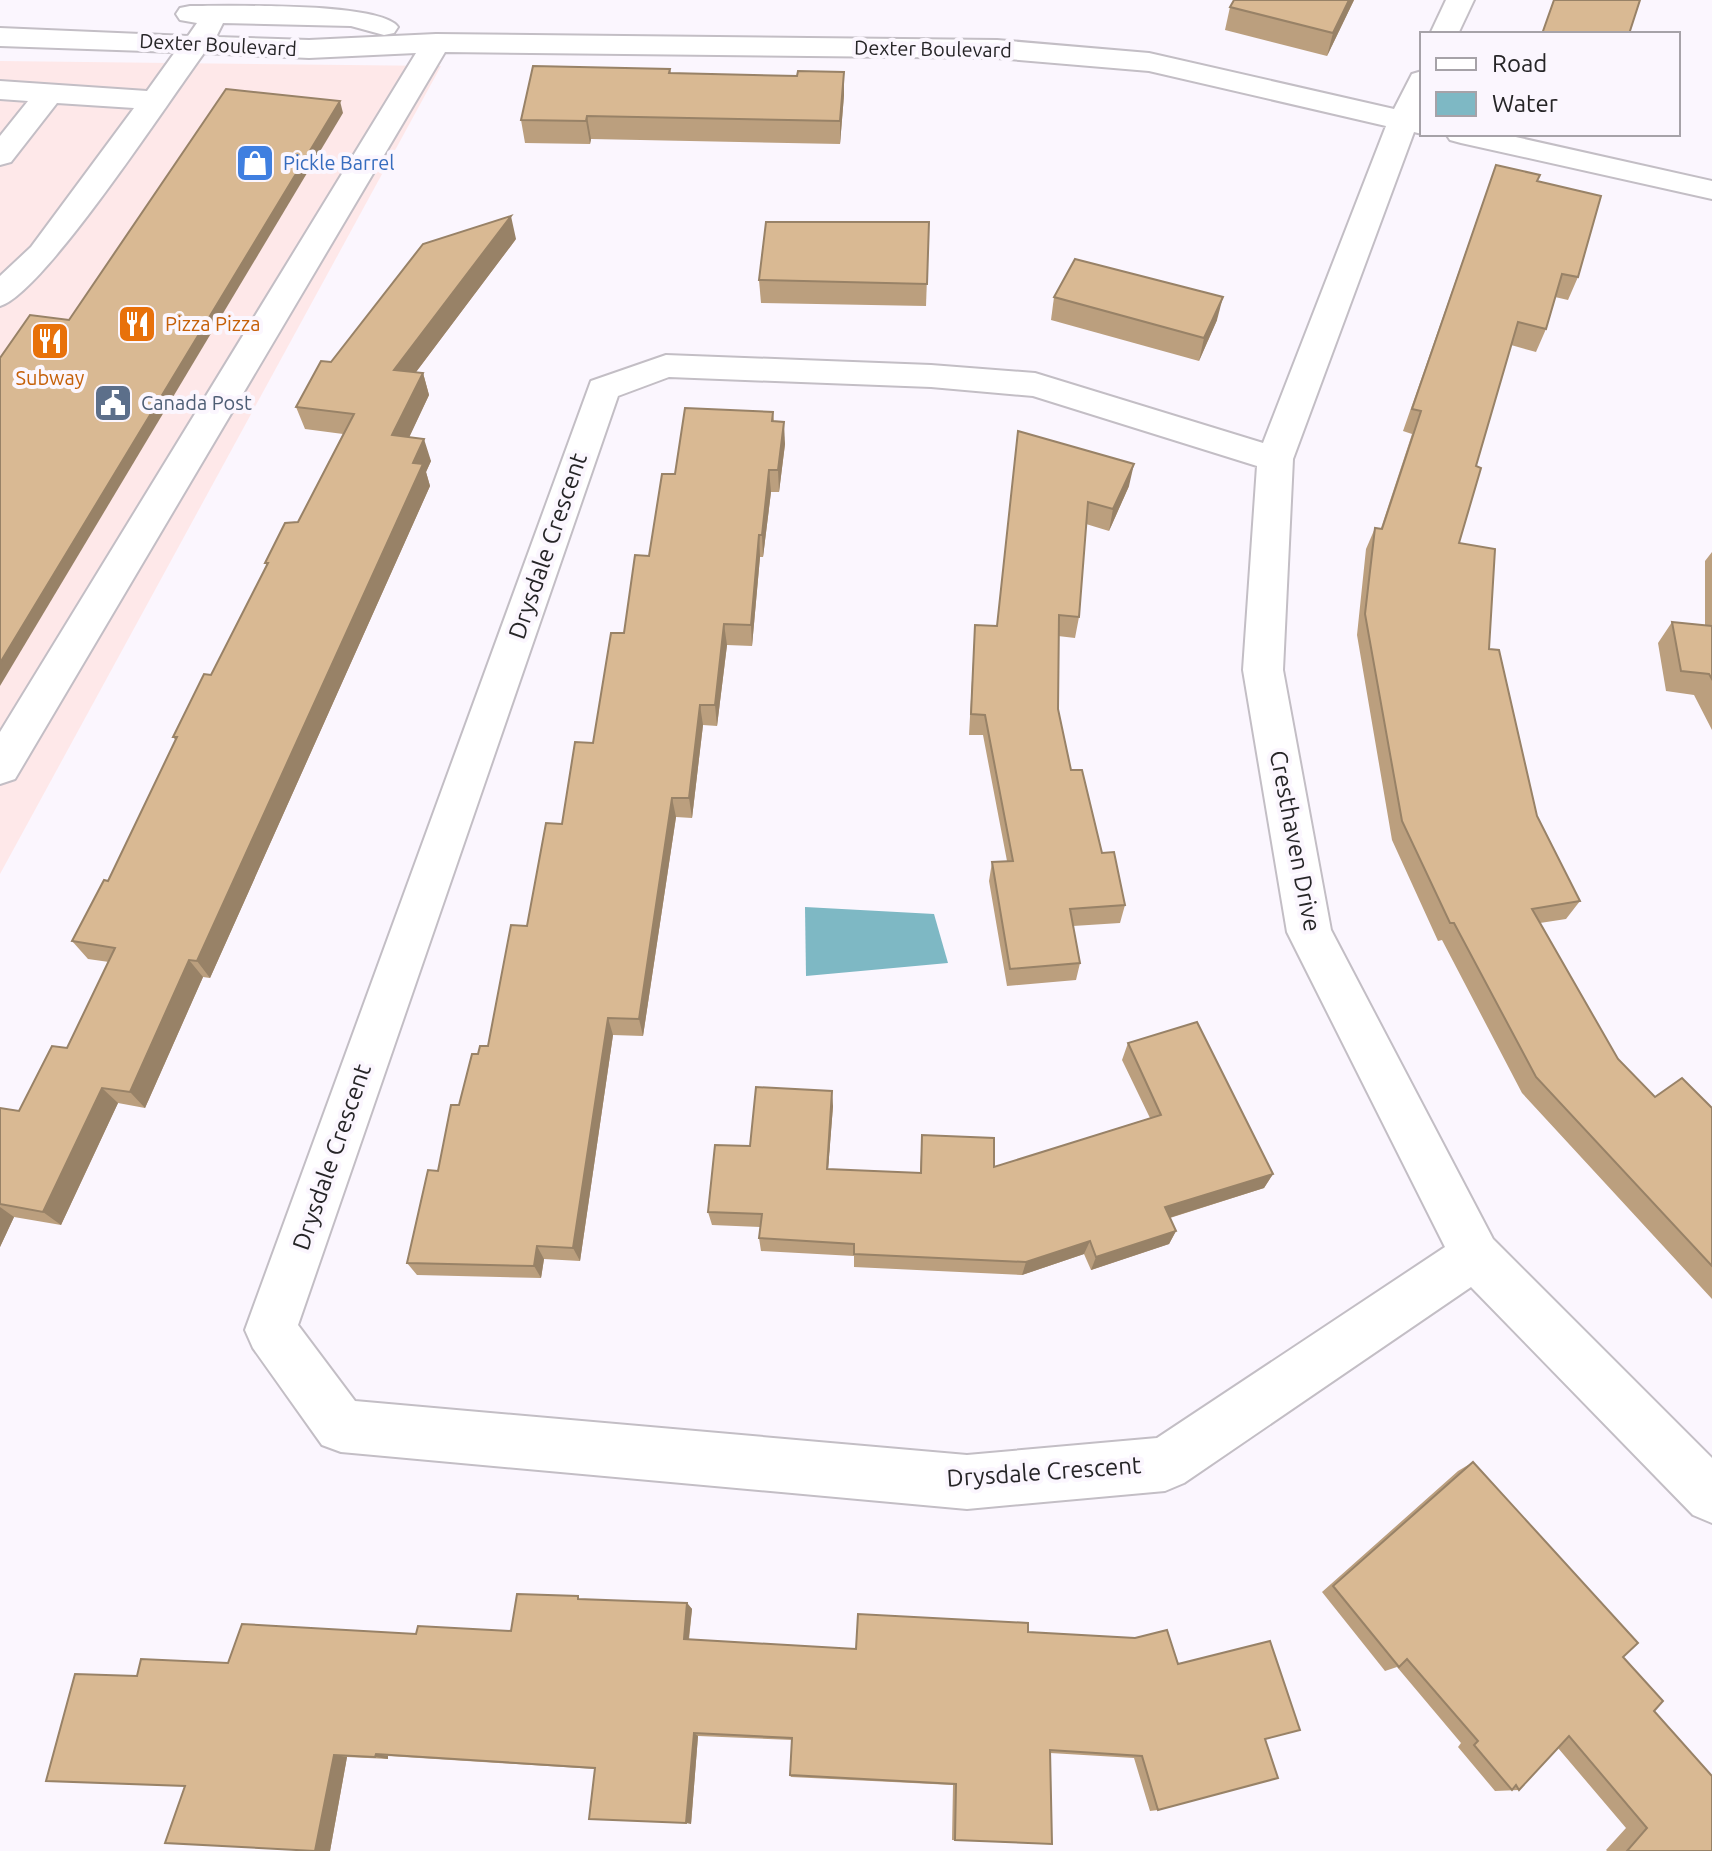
<svg xmlns="http://www.w3.org/2000/svg" width="1712" height="1851" font-family="Ubuntu,sans-serif">
	<style>
		.commercial { fill: #fee8e9 }
		.water { fill: #7eb8c4 }
		.lines { fill: none; stroke-linecap: round; stroke-linejoin: round }
		.minor-casing { stroke: #c3bec5; stroke-width: 4 }
		.minor { fill: #fff; fill-rule: evenodd }
		.wall { fill: #bb9f7e }
		.shaded-wall { fill: #988267 }
		.building { fill: #d9b993; stroke: #988267; stroke-width: 2 }
		.labels { text-anchor: middle; stroke-width: 8; stroke-linejoin: round; paint-order: stroke }
		.far-street-label { font-size: 20px; fill: #262527; stroke: #fbf6fe }
		.far-shop-label { font-size: 20px; fill: #366cbe; stroke: #fbf6fe; text-anchor: start }
		.far-food-label { font-size: 20px; fill: #c56008; stroke: #fbf6fe; text-anchor: start }
		.far-service-label { font-size: 20px; fill: #4e5e75; stroke: #fbf6fe; text-anchor: start }
		.street-label { font-size: 24px; fill: #262527; stroke: #fbf6fe }
	</style>
	<rect width="100%" height="100%" fill="#fbf6fe"/>
	<path class="commercial" d="M0 61 441 66 0 874Z"/>
	<path class="water" d="M805 907 934 914 948 963 806 976Z"/>
	<g class="lines">
		<defs>
			<g id="minor">
				<path d="M1446 0H1474L1458 34H1430Z"/>
				<path d="M190 6C226 6 381 2 398 27L394 33 384 35 351 26 223 23 216 37 309 40 436 34 997 40 1149 53 1394 109 1412 74 1422 71V134L1414 132 1293 459 1283 670 1331 930 1493 1239 1712 1458V1523L1693 1515 1471 1287 1184 1483 1165 1491 967 1509 341 1452 322 1445 253 1348 245 1330 591 381 666 355 931 365 1035 373 1263 443 1386 126 1149 71 997 58 445 52 15 779 0 784V732L416 53 309 58 204 53C170 99 43 294 0 306V276L31 247 134 108 57 103 11 162 0 165V136L28 101 0 99V81L147 91 175 52 0 46V28L188 36 197 23 180 20 176 14 180 8ZM669 377 931 387 1033 396 1257 466 1243 670 1287 932 1445 1247 1157 1438 967 1455 355 1401 298 1325 618 396Z"/>
				<path d="M1446 134H1502L1712 181V199L1461 143 1450 140Z"/>
			</g>
		</defs>
		<use href="#minor" class="minor-casing"/>
		<use href="#minor" class="minor"/>
	</g>
	<g class="wall">
		<path d="M1354 0 1327 56 1225 30 1230 7Z"/>
		<path d="M670 69 671 73 797 76 844 72V95L840 144 591 139 590 144 525 143 521 120Z"/>
		<path d="M1496 165 1537 181 1578 277 1568 300 1555 297 1546 329 1536 352 1511 345 1476 466 1459 543 1537 816 1580 901 1566 919 1540 923 1618 1059 1655 1097 1712 1108V1299L1522 1093 1442 940 1438 941 1392 840 1357 635 1366 549 1375 528H1381L1412 434 1403 431Z"/>
		<path d="M929 222 926 306 761 303 759 280Z"/>
		<path d="M516 239 416 372 423 373 429 395 409 437 431 461 426 472 430 486 210 978 203 977 145 1108 118 1103 61 1225 14 1217 0 1247V1108L19 1111 67 1048 109 962 88 959 72 941 108 881 176 741 173 737 211 675 267 566 265 563 298 522 343 434 305 429 296 407 331 362Z"/>
		<path d="M1054 297 1217 320 1199 361 1051 320Z"/>
		<path d="M773 412 774 421 785 444 779 492H771L763 557H760L752 646 727 645 717 726 703 725 692 818 676 817 643 1036 613 1035 580 1261 544 1259 541 1278 417 1275 407 1263 459 1105 478 1054 488 1046 527 926 562 824 593 743 624 633 675 474Z"/>
		<path d="M1018 431 1129 486 1109 531 1086 524 1079 617 1075 638 1058 636V709L1071 770 1102 853 1125 905 1120 923 1073 926 1080 963 1076 980 1007 986 989 881 992 862 1007 861 983 735H969L975 625 997 626Z"/>
		<path d="M1712 552V730L1694 695 1666 691 1658 643 1672 622 1705 625V561Z"/>
		<path d="M1128 1043 1273 1174 1264 1188 1170 1218 1176 1231 1169 1244 1091 1270 1084 1254 1022 1275 854 1267V1256L761 1251 759 1238 760 1227 712 1225 708 1212 750 1146 833 1106 828 1169 920 1173 922 1135 994 1167 1150 1118 1122 1060Z"/>
		<path d="M1473 1462 1623 1657 1654 1711 1712 1851H1607L1606 1850 1626 1828 1558 1748 1519 1790 1495 1791 1458 1747 1461 1743 1397 1667 1385 1671 1322 1592 1458 1471Z"/>
		<path d="M582 1599 687 1603 692 1609 689 1640 856 1649 1028 1632 1178 1664 1265 1739 1158 1810 1150 1811 1134 1758 1050 1753 1052 1844 952 1840 953 1785 791 1777 790 1775 792 1740 698 1736 691 1824 595 1769 388 1756V1759L347 1757 330 1851 185 1787 137 1676 228 1663 416 1634 511 1631Z"/>
	</g>
	<g class="shaded-wall">
		<path d="M1349 0H1354L1327 56 1333 33Z"/>
		<path d="M844 72V95L840 144V121Z"/>
		<path d="M340 101 343 113 0 686V663Z"/>
		<path d="M587 116 591 139 590 144 586 121Z"/>
		<path d="M511 216 516 239 401 392 394 370Z"/>
		<path d="M1223 297 1217 320 1199 361 1204 338Z"/>
		<path d="M423 373 429 395 400 457 392 435Z"/>
		<path d="M784 422 785 444 779 492 778 470Z"/>
		<path d="M424 439 431 461 426 472 430 486 210 978 197 961Z"/>
		<path d="M1134 464 1129 486 1109 531 1113 509Z"/>
		<path d="M769 470 771 492 763 557 762 535Z"/>
		<path d="M759 535 760 557 752 646 751 625Z"/>
		<path d="M724 624 727 645 717 726 715 705Z"/>
		<path d="M700 705 703 725 692 818 689 798Z"/>
		<path d="M672 798 676 817 643 1036 639 1019Z"/>
		<path d="M189 960 203 977 145 1108 130 1092Z"/>
		<path d="M608 1018 613 1035 580 1261 573 1248Z"/>
		<path d="M102 1088 118 1103 61 1225 43 1212Z"/>
		<path d="M832 1091 833 1106 827 1183V1169Z"/>
		<path d="M1273 1174 1264 1188 1159 1221 1165 1207Z"/>
		<path d="M0 1207 14 1217 0 1247Z"/>
		<path d="M1176 1231 1169 1244 1091 1270 1096 1257Z"/>
		<path d="M1090 1241 1084 1254 1022 1275 1026 1262Z"/>
		<path d="M537 1246 544 1259 541 1278 534 1266Z"/>
		<path d="M687 1603 692 1609 688 1644 684 1639Z"/>
		<path d="M694 1733 698 1736 691 1824 686 1823Z"/>
		<path d="M376 1754 388 1756V1759L375 1757Z"/>
		<path d="M334 1755 347 1757 330 1851H315Z"/>
	</g>
	<g class="building">
		<path d="M1234 0H1349L1333 33 1230 7Z"/>
		<path d="M1554 0H1640L1629 34H1542Z"/>
		<path d="M533 66 670 69 669 73 797 76 798 71 844 72 840 121 587 116 586 121 521 120Z"/>
		<path d="M226 89 340 101 0 663V358L30 315 69 320Z"/>
		<path d="M1496 165 1540 175 1537 181 1601 196 1578 277 1562 274 1546 329 1518 322 1476 466 1481 468 1459 543 1495 549 1489 649 1499 650 1537 816 1580 901 1532 909 1618 1059 1655 1097 1682 1078 1712 1108V1266L1536 1077 1454 923H1450L1402 821 1365 614 1375 528 1382 529 1421 411 1412 409Z"/>
		<path d="M511 216 394 370 423 373 392 435 424 439 413 463 423 464 197 961 189 960 130 1092 102 1088 43 1212 0 1204V1108L19 1111 52 1046 67 1048 115 948 72 941 104 880 108 881 177 737H173L204 674 211 675 268 563H265L285 523 298 522 354 414 296 407 321 361 331 362 423 244Z"/>
		<path d="M766 222H929L927 284 759 280Z"/>
		<path d="M1075 259 1223 297 1204 338 1054 297Z"/>
		<path d="M685 408 773 412 772 421 784 422 778 470H769L762 535H759L751 625 724 624 715 705H700L689 798H672L639 1019 608 1018 573 1248 537 1246 534 1266 407 1263 428 1170 438 1171 451 1105H459L472 1054H478L480 1046H488L511 925 527 926 546 823 562 824 575 742 593 743 611 633H624L635 555 649 556 662 474H675Z"/>
		<path d="M1018 431 1134 464 1113 509 1088 502 1079 617 1059 615 1058 709 1071 770H1082L1102 853 1114 852 1125 905 1070 909 1080 963 1010 969 992 862 1013 861 985 715 971 714 975 625 997 626Z"/>
		<path d="M1672 622 1712 626V679L1709 674 1681 671Z"/>
		<path d="M1197 1022 1273 1174 1165 1207 1176 1231 1096 1257 1090 1241 1026 1262 854 1254V1244L759 1238 762 1214 708 1212 715 1145 750 1146 756 1087 832 1091 827 1169 921 1173 922 1135 994 1138V1167L1161 1115 1128 1043Z"/>
		<path d="M1473 1462 1638 1643 1623 1657 1663 1701 1654 1711 1712 1776V1851H1627L1647 1828 1569 1736 1519 1790 1516 1785 1512 1790 1474 1745 1478 1741 1407 1659 1399 1667 1333 1586Z"/>
		<path d="M517 1594 578 1596V1599L687 1603 684 1639 856 1649 858 1614 1028 1623V1632L1135 1638 1167 1630 1178 1664 1270 1641 1300 1730 1265 1739 1278 1778 1158 1810 1142 1756 1050 1750 1052 1844 955 1840 956 1784 790 1775 792 1738 694 1733 686 1823 589 1819 595 1768 376 1754 375 1757 334 1755 315 1851 165 1843 185 1786 46 1781 75 1674 137 1676 141 1659 228 1663 242 1624 416 1634 418 1626 511 1631Z"/>
	</g>
	<defs>
		<symbol id="shop-square" viewBox="-11 -11 22 22"><rect x="-9" y="-9" width="18" height="18" rx="4" fill="#3f7fe0" stroke="#fbf6fe"/><path d="M-5-2.5h2.3a2.7 3.5 0 0 1 5.4 0H5L5.5 6h-11ZM-1.5-2.5h3a1.5 2.3 0 0 0-3 0Z" fill="#fff"/></symbol>
		<symbol id="restaurant-square" viewBox="-11 -11 22 22"><rect x="-9" y="-9" width="18" height="18" rx="4" fill="#e8710a" stroke="#fbf6fe"/><path d="M-5-6h1v4h1v-4h1v4h1v-4h1v5L-1.5 .5V6h-2V.5L-5-1ZM5-6V6H3V1.5H1.5Q1.5-4 5-6Z" fill="#fff"/></symbol>
		<symbol id="civic-square" viewBox="-11 -11 22 22"><rect x="-9" y="-9" width="18" height="18" rx="4" fill="#5c6f8a" stroke="#fbf6fe"/><path d="M-.6-6.5H3V-4.5H.6V-3L4-1V1h2V6H-6V1h2V-1L-.6-3ZM-1.2 2.5V6h2.4V2.5Z" fill="#fff"/></symbol>
	</defs>
	<g fill-rule="evenodd">
		<use href="#shop-square" x="233" y="141" width="44" height="44"/>
		<use href="#restaurant-square" x="115" y="302" width="44" height="44"/>
		<use href="#restaurant-square" x="28" y="319" width="44" height="44"/>
		<use href="#civic-square" x="91" y="381" width="44" height="44"/>
	</g>
	<g class="labels">
		<g class="far-street-label">
			<text transform="translate(218 45) rotate(3)" y="7">Dexter Boulevard</text>
			<text transform="translate(933 49) rotate(1)" y="7">Dexter Boulevard</text>
		</g>
		<g class="far-shop-label">
			<text x="283" y="170">Pickle Barrel</text>
		</g>
		<g class="far-food-label">
			<text x="165" y="331">Pizza Pizza</text>
			<text x="50" y="385" text-anchor="middle">Subway</text>
		</g>
		<g class="far-service-label">
			<text x="141" y="410">Canada Post</text>
		</g>
		<g class="street-label">
			<text transform="translate(548 546) rotate(-71)" y="8">Drysdale Crescent</text>
			<text transform="translate(1295 841) rotate(79)" y="8">Cresthaven Drive</text>
			<text transform="translate(332 1157) rotate(-71)" y="8">Drysdale Crescent</text>
			<text transform="translate(1044 1472) rotate(-4)" y="8">Drysdale Crescent</text>
		</g>
	</g>
	<rect x="1420" y="32" width="260" height="104" fill="#fbf6fe" stroke="#a6a2a8" stroke-width="2"/>
	<rect x="1436" y="58" width="40" height="12" fill="#ffffff" stroke="#a6a2a8" stroke-width="2"/>
	<text x="1492" y="72" font-size="24" fill="#262527">Road</text>
	<rect x="1436" y="92" width="40" height="24" fill="#7eb8c4" stroke="#a6a2a8" stroke-width="2"/>
	<text x="1492" y="112" font-size="24" fill="#262527">Water</text>
</svg>
